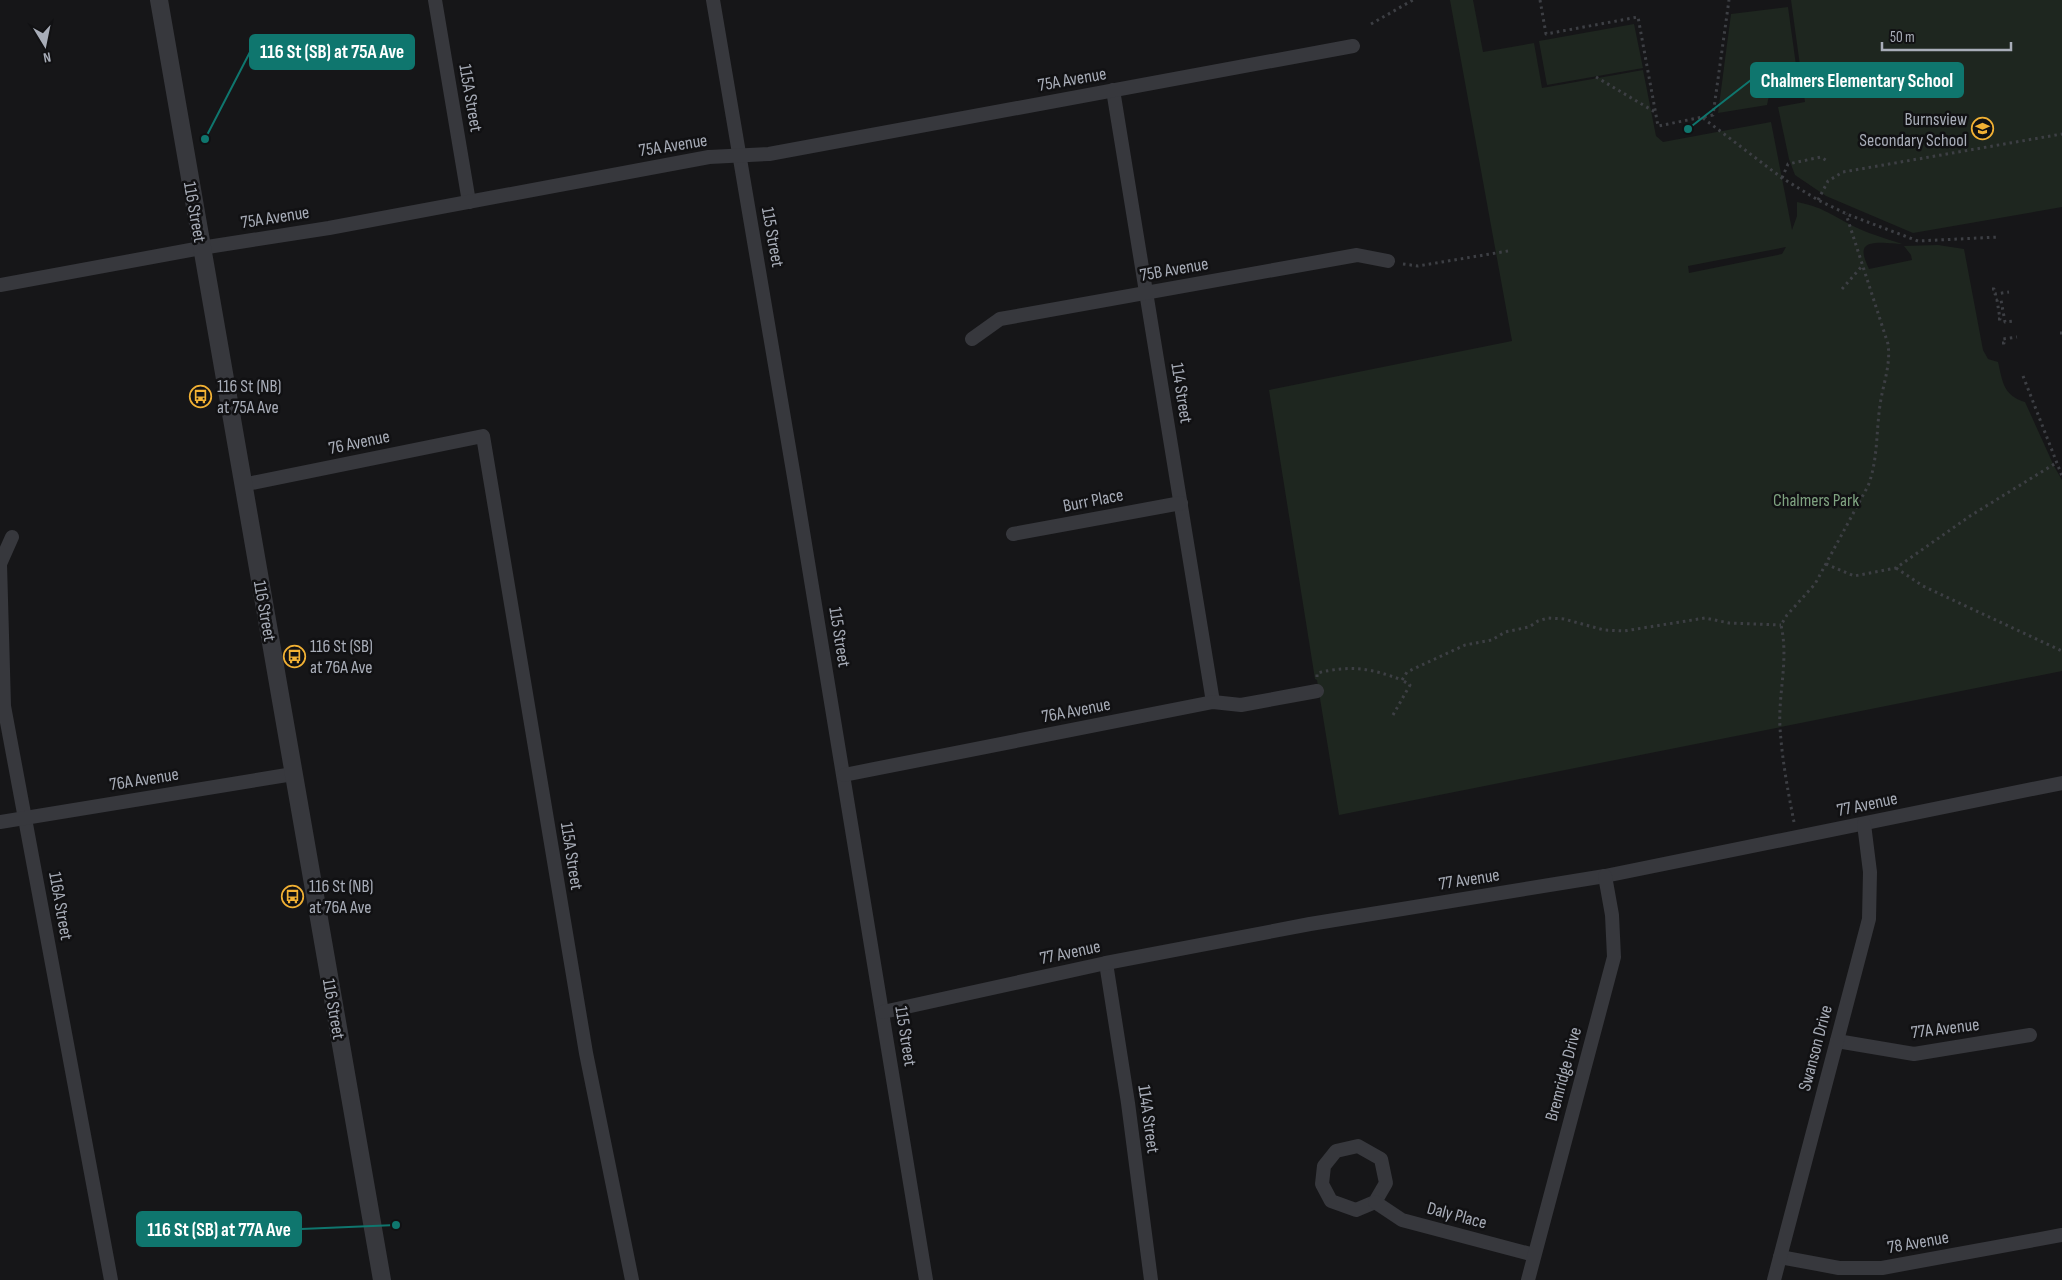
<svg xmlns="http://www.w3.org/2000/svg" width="2062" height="1280" font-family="'Sofia Sans Condensed',sans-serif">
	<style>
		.green { fill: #1e261f; fill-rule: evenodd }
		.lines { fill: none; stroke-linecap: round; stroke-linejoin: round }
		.path { stroke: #3d3f44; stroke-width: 3; stroke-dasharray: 2.5 4; stroke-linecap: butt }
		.minor { stroke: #37383d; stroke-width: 14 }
		.tertiary { stroke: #37383d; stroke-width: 18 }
		.labels { text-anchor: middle; stroke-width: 5; stroke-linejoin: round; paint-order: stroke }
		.street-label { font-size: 18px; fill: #a8adb8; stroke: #111113 }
		.poi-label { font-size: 18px; fill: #a8adb8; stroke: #111113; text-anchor: start }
		.park-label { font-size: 18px; fill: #7fa381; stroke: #111113 }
		.leader { fill: none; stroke: #0f766e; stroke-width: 2 }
		.callout-dot { fill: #0f766e; stroke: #111113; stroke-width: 2 }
		.callout { fill: #0f766e; stroke: #0f766e; stroke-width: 2 }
		.callout-label { font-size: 19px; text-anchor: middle; font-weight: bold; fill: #fff }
	</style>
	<rect width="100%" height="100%" fill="#161618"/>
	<g class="green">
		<path d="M1450 0H1473L1483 52 1534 43 1542 88 1643 70 1656 136 1663 142 1771 122 1792 230 1797 216V202C1822 207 1828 213 1851 225 1866 233 1885 238 1902 244 1893 244 1867 239 1864 249 1862 255 1867 264 1869 269L1912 260 1911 255 1904 246 1938 245 1964 249 1983 350 1988 359 1998 362C2003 383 2003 395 2025 402L2054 466 2062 480V671L1339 815 1317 680 1315 679 1269 390 1512 341ZM1786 247 1782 254 1689 273 1688 266Z"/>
		<path d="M1791 0H2062V207L1913 233 1826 196 1795 175 1789 159 1778 107 1805 102Z"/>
		<path d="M1788 7 1796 65 1775 68 1767 105 1718 113 1731 14Z"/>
		<path d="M1634 24 1643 68 1547 85 1539 41Z"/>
	</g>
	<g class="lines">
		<g class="path">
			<path d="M1540 0 1546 34 1638 17 1658 126 1713 115 1729 0"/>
			<path d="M1371 24 1413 0"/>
			<path d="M1596 77 1655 112"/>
			<path d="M1703 118 1782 178 1818 200 1849 215 1918 241 1999 237"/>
			<path d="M1782 178 1788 164 1821 157 1827 161"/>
			<path d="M1818 200 1828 181 1843 172 2062 134"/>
			<path d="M1403 264 1418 266 1508 251"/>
			<path d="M1842 289 1862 266"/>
			<path d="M1992 289H1994L1995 294 2009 292"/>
			<path d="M1998 319H2000L1997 300H2001L2005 322 2014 321"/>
			<path d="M2060 333H2062"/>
			<path d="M2002 343H2004L2003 339 2017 337"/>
			<path d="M2023 376 2062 476"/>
			<path d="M1826 564 1854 576 1896 568 1970 516 2056 463"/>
			<path d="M1896 568 1923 586 2062 651"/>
			<path d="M1317 677V673C1351 665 1370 668 1402 680L1407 672 1465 645 1492 640 1505 632 1529 627 1538 621 1548 618 1564 619 1604 630 1624 631 1705 618 1729 623 1781 625"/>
			<path d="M1393 715 1410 685 1402 680"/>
			<path d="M1794 822C1788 792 1782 759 1780 728 1778 693 1789 660 1781 625L1787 615 1815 584 1868 486C1878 460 1876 433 1880 405 1883 384 1891 365 1888 344L1846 214"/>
		</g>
		<g class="minor">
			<path d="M435 0 469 202"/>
			<path d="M713 0 794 477 926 1280"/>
			<path d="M1113 90 1213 702"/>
			<path d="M0 285 201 248 329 228 709 157 769 154 1353 46"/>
			<path d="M972 339 1000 319 1357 255 1388 261"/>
			<path d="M242 485 483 436 586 1053 632 1280"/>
			<path d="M1013 534 1181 503"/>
			<path d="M12 537 0 564 4 706 111 1280"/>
			<path d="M844 775 1213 702 1241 705 1317 691"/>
			<path d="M0 822 293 774"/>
			<path d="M1106 963 1128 1103 1151 1280"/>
			<path d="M883 1012 1106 963 1310 924 1605 876 2062 783"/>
			<path d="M1837 1041 1914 1054 2030 1035"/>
			<path d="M1358 1146 1381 1159 1386 1183 1375 1202 1356 1210 1331 1201 1322 1184 1324 1166 1336 1151Z"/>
			<path d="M1375 1202 1402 1220 1534 1255"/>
			<path d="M1780 1257 1839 1268H1882L2062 1235"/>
			<path d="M1528 1280 1614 957 1612 915 1605 876"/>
			<path d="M1774 1280 1869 919 1870 872 1864 824"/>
		</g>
		<path class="tertiary" d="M159 0 382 1280"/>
	</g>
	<defs>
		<symbol id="school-ring" viewBox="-11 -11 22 22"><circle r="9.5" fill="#111113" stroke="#f2b134" stroke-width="1.5"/><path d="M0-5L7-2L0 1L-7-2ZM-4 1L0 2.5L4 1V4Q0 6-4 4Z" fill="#f2b134"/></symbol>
		<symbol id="bus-ring" viewBox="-11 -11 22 22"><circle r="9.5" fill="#111113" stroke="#f2b134" stroke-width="1.5"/><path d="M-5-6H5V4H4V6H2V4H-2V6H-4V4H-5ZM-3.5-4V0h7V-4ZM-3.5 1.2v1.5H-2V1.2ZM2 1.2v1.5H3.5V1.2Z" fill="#f2b134"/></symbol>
	</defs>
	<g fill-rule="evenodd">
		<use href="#school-ring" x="1970" y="116" width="25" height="25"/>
		<use href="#bus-ring" x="188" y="384" width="25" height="25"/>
		<use href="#bus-ring" x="282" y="644" width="25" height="25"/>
		<use href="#bus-ring" x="280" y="884" width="25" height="25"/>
	</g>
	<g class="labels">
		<g class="street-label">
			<text transform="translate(1072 79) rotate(-10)" y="6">75A Avenue</text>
			<text transform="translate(471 98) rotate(80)" y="6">115A Street</text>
			<text transform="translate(673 145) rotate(-9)" y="6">75A Avenue</text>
			<text transform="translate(195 212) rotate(80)" y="6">116 Street</text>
			<text transform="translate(275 217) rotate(-9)" y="6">75A Avenue</text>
			<text transform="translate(773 237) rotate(80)" y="6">115 Street</text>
			<text transform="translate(1174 269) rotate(-10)" y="6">75B Avenue</text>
			<text transform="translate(1182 393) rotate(81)" y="6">114 Street</text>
			<text transform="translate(359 442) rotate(-12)" y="6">76 Avenue</text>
			<text transform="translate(1093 500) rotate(-11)" y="6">Burr Place</text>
			<text transform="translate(265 611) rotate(80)" y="6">116 Street</text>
			<text transform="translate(840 637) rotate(81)" y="6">115 Street</text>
			<text transform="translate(1076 710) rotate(-11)" y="6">76A Avenue</text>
			<text transform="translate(144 779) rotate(-9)" y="6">76A Avenue</text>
			<text transform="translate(1867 804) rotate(-12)" y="6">77 Avenue</text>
			<text transform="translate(572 856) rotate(81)" y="6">115A Street</text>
			<text transform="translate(1469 879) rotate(-9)" y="6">77 Avenue</text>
			<text transform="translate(61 906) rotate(80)" y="6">116A Street</text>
			<text transform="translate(1070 952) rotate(-12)" y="6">77 Avenue</text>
			<text transform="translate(334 1009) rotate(80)" y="6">116 Street</text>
			<text transform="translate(1945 1028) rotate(-7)" y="6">77A Avenue</text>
			<text transform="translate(906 1036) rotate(81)" y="6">115 Street</text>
			<text transform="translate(1815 1048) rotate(-75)" y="6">Swanson Drive</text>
			<text transform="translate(1563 1074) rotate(-75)" y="6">Bremridge Drive</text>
			<text transform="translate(1149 1119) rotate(82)" y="6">114A Street</text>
			<text transform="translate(1457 1215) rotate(15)" y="6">Daly Place</text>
			<text transform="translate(1918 1242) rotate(-10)" y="6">78 Avenue</text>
		</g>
		<g class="poi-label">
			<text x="1967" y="125" text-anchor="end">Burnsview<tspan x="1967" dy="21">Secondary School</tspan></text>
			<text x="217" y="392">116 St (NB)<tspan x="217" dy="21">at 75A Ave</tspan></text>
			<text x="310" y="652">116 St (SB)<tspan x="310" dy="21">at 76A Ave</tspan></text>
			<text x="309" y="892">116 St (NB)<tspan x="309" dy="21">at 76A Ave</tspan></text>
		</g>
		<g class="park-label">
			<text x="1816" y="506">Chalmers Park</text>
		</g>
	</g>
	<path class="leader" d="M205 139L250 52M1688 129L1751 80M396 1225L301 1229"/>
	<g class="callout-dot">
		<circle cx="205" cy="139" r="5"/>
		<circle cx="1688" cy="129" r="5"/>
		<circle cx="396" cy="1225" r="5"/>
	</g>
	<g class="callout">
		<rect x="250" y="35" width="164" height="34" rx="5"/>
		<rect x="1751" y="63" width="212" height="34" rx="5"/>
		<rect x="137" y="1212" width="164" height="34" rx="5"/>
	</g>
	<g class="callout-label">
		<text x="332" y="58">116 St (SB) at 75A Ave</text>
		<text x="1857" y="87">Chalmers Elementary School</text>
		<text x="219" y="1236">116 St (SB) at 77A Ave</text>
	</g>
	<g transform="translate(45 45) rotate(170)" stroke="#111113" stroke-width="4" paint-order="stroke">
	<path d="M0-4L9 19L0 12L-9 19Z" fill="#a8adb8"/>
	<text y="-8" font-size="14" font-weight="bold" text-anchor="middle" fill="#a8adb8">N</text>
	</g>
	<path d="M1882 42v8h129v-8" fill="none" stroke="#a8adb8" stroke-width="2.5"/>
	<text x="1890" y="42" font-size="15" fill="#a8adb8" stroke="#111113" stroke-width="4" paint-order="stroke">50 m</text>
</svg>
